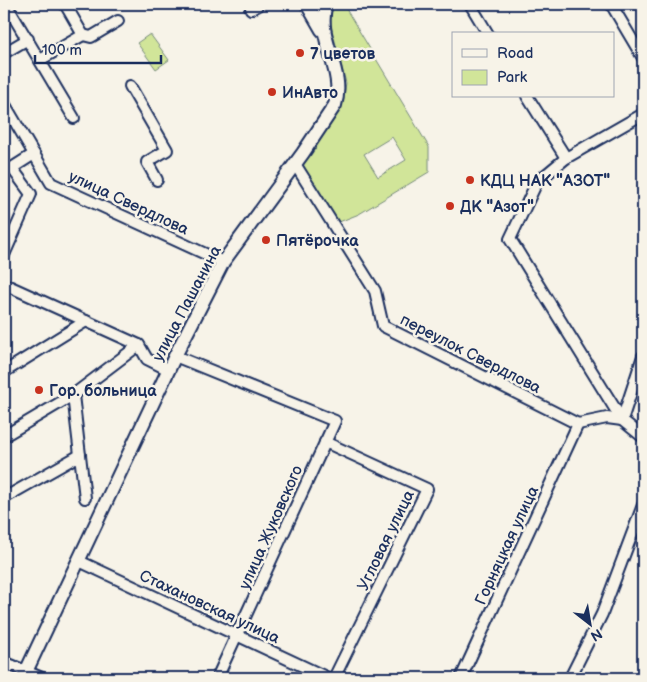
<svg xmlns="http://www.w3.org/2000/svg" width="647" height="682" font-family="'Balsamiq Sans',sans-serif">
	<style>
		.green { fill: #d1e599; stroke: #768a7c; fill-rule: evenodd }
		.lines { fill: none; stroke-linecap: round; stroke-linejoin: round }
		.minor-casing { stroke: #1b2f5e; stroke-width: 14 }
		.major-casing { stroke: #1b2f5e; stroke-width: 16 }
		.minor { stroke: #f7f3e8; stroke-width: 10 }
		.major { stroke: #f7f3e8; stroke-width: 12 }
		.poi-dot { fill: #c8321e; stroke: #f7f3e8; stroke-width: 2 }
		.labels { text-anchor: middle; stroke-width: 5; stroke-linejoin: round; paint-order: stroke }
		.poi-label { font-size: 16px; font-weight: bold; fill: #1b2f5e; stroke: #f7f3e8; text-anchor: start }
		.street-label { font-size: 16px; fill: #1b2f5e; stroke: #f7f3e8 }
	</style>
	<rect width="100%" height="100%" fill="#f7f3e8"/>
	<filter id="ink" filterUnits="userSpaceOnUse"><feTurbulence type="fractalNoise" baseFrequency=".02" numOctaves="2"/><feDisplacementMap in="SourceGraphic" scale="10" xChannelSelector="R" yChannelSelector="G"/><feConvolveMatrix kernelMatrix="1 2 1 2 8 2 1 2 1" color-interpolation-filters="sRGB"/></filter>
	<g filter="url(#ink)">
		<g class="green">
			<path d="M334 4H343L429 147V172L359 214 334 224 300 167 307 152 334 119 343 101 346 83 331 26V13ZM392 137 406 160 378 177 364 154Z"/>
			<path d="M150 34 169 60 156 69 137 43Z"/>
		</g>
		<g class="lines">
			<defs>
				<g id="minor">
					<path d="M6 4 74 118"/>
					<path d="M470 4 488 34"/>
					<path d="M611 4 643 58"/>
					<path d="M251 9 257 6"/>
					<path d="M83 35 91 37 118 21"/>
					<path d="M4 53 28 39"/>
					<path d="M40 60 83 35 65 4"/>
					<path d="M130 86 167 150 147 162 157 180"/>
					<path d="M527 96 566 158"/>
					<path d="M4 103 51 183 223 262"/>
					<path d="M643 114 566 158 537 182 510 239 622 420 643 437"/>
					<path d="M295 164 375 291 383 326 578 424"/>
					<path d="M4 255 31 194 12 168 34 154"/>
					<path d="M4 284 139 345 147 359 169 370"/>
					<path d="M175 356 335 421 217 678"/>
					<path d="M4 372 86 321"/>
					<path d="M73 395 85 498"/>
					<path d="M578 424 607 418 622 420 643 356"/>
					<path d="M4 436 73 395 139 345"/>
					<path d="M325 442 427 489 334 678"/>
					<path d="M4 498 80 455"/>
					<path d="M79 561 328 678"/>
					<path d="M4 662 42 678"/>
					<path d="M461 678 578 424"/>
					<path d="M570 678 602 614 643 505"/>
				</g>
				<g id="major">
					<path d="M307 4 322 30"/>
					<path d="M23 678 175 356 223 262 303 153 335 105C346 70 315 39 326 4"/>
				</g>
			</defs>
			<use href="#minor" class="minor-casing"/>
			<use href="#major" class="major-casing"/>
			<use href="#minor" class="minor"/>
			<use href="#major" class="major"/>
		</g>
	</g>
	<g class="poi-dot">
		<circle cx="300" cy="53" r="5"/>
		<circle cx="272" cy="92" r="5"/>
		<circle cx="470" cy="180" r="5"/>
		<circle cx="450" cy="206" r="5"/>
		<circle cx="266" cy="240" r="5"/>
		<circle cx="39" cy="390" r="5"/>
	</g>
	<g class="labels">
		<g class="poi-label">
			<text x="310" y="59">7 цветов</text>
			<text x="282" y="98">ИнАвто</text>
			<text x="480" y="186">КДЦ НАК "АЗОТ"</text>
			<text x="460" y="212">ДК "Азот"</text>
			<text x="276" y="246">Пятёрочка</text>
			<text x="49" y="396">Гор. больница</text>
		</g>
		<g class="street-label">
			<text transform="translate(129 202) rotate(25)" y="6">улица Свердлова</text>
			<text transform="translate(186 303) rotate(-62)" y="6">улица Пашанина</text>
			<text transform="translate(471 353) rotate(27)" y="6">переулок Свердлова</text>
			<text transform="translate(270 527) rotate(-66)" y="6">улица Жуковского</text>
			<text transform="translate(385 540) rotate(-64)" y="6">Угловая улица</text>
			<text transform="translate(506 545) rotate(-65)" y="6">Горняцкая улица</text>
			<text transform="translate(210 606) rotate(25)" y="6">Стахановская улица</text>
		</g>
	</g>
	<rect width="647" height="682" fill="none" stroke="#f7f3e8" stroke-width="20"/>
	<rect x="10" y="10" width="627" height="662" fill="none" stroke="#1b2f5e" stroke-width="2" filter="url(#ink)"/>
	<rect x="452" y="32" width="162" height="65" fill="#f7f3e8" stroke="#9fa5b1"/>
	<rect x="462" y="49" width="25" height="8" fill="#f7f3e8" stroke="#9fa5b1"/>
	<text x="497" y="58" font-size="15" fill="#1b2f5e">Road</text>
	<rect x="462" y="70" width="25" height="15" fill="#d1e599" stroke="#9fa5b1"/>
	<text x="497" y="82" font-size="15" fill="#1b2f5e">Park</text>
	<g transform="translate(590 624) rotate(149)" stroke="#f7f3e8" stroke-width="4" paint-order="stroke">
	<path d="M0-4L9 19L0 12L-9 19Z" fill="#1b2f5e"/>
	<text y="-8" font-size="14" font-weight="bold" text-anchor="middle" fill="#1b2f5e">N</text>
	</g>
	<path d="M35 55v8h126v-8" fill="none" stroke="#1b2f5e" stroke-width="2.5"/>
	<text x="42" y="55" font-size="15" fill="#1b2f5e" stroke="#f7f3e8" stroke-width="4" paint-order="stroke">100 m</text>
</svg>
